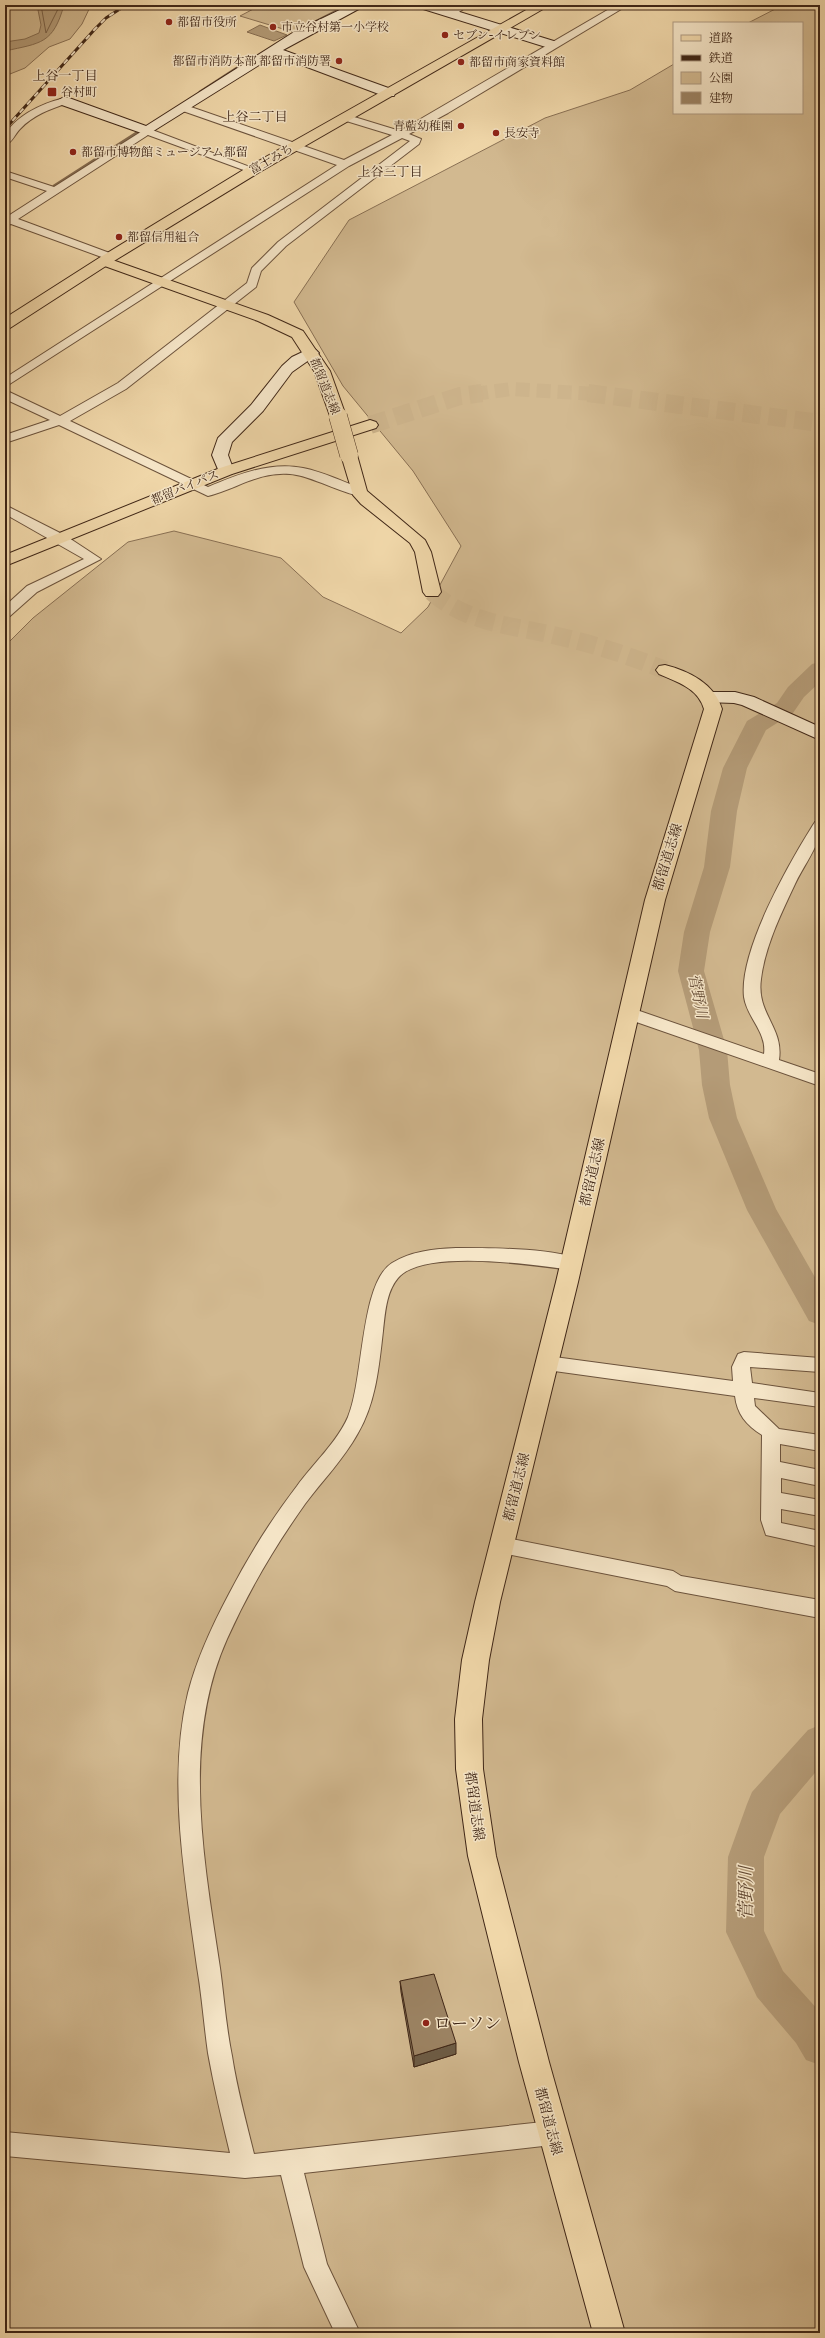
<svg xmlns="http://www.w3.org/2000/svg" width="825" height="2338" font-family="Vollkorn,'Noto Serif JP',serif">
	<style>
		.green { fill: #d2b990; stroke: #897054 }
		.water { fill: #b49b77; stroke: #866d51 }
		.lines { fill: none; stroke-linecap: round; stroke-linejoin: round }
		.shore { stroke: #7a6147; stroke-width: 1 }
		.stream { stroke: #866d51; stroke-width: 3 }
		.river { fill: #b49b77; fill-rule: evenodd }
		.primary-tunnel { stroke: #cdb48c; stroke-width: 18; stroke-dasharray: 18 8; stroke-linecap: butt }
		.highway-tunnel-far1 { stroke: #cdb48c; stroke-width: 14; stroke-dasharray: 14 7; stroke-linecap: butt }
		.highway-tunnel { stroke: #cdb48c; stroke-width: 18; stroke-dasharray: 18 8; stroke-linecap: butt }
		.street-casing { stroke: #6c533c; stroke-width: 2 }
		.secondary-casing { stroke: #402717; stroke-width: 2 }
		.primary-casing { stroke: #402717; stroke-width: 2 }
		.highway-casing { stroke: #402717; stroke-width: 2 }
		.street { fill: #f5e5c7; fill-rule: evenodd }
		.secondary { fill: #f5e5c7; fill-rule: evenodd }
		.primary { fill: #f0d7a9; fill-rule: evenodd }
		.highway { fill: #f0d7a9; fill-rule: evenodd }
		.rail-casing { stroke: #402717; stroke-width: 3 }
		.rail { stroke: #f5e5c7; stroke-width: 2; stroke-dasharray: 5.5; stroke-linecap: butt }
		.primary-bridge-casing { stroke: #402717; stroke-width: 19; stroke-linecap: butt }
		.primary-bridge { stroke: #f0d7a9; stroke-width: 18 }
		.wall { fill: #867155; stroke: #402717 }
		.shaded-wall { fill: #6d5c45; stroke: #402717 }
		.building { fill: #9c8363; stroke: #402717 }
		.poi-dot { fill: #8f2418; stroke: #f5e5c7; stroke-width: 1.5 }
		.labels { text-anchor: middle; stroke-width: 3; stroke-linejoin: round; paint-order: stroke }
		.far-poi-label { font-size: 12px; fill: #402717; stroke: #f5e5c7; text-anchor: start }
		.far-street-label { font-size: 12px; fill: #402717; stroke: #f5e5c7 }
		.far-neighbourhood-label { font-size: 13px; fill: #402717; stroke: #f5e5c7 }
		.street-label { font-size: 14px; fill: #402717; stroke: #f5e5c7 }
		.water-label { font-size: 15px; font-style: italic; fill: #634a34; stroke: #f5e5c7 }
		.near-poi-label { font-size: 17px; fill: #402717; stroke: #f5e5c7; text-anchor: start }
		.near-water-label { font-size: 18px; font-style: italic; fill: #634a34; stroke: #f5e5c7 }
	</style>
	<rect width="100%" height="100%" fill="#f0d7a9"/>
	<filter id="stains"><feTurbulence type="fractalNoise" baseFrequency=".005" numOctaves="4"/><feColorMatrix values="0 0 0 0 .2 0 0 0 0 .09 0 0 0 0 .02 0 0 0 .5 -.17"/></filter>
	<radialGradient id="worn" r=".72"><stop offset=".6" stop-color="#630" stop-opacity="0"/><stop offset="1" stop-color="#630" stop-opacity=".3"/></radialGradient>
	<g class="green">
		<path d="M5 5H91L82 24 70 39 49 47 25 68 5 76Z"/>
		<path d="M261 5H346L293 32 240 16Z"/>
		<path d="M783 5H820V2333H5V646L33 618 128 542 174 531 281 558 323 597 401 633 428 607 461 546 413 471 343 386 294 302 349 220 545 118 630 90 674 64V113H802V23H748Z"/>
	</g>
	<g class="water">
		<path d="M37 5H64C53 44 41 43 5 51V42L25 39 39 33 41 25Z"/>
		<path d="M260 25 287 35 274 41 247 32Z"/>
	</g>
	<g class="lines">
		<path class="shore" d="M41 5 46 33 60 5"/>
		<g class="stream">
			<path d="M244 64 251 59"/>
			<path d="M200 92 237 68"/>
			<path d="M54 186 138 132"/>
		</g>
		<g class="river">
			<path d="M820 662V682L804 697 793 713 766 730 747 768 737 811 730 867 710 932 704 971 727 1050 730 1085 737 1118 776 1209 820 1286V1325L809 1321 747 1210 709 1118 702 1085 699 1050 678 971 684 932 704 867 711 811 723 768 747 721 777 703 788 687 812 664Z"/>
			<path d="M820 1725V1767L780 1814 764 1857V1931L783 1971 820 2012V2065L806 2060 796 2043 757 1997 726 1932 728 1857 747 1804 752 1792 808 1730Z"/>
		</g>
		<path class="primary-tunnel" d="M432 592C468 624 512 625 557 636 594 644 630 656 665 670"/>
		<path class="highway-tunnel-far1" d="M474 394 512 389 596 394"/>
		<g class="highway-tunnel">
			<path d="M588 393 820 423"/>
			<path d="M370 425 460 396 482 393"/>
		</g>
		<defs>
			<g id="street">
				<path d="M458 5H470L454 15H448V11Z"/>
				<path d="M616 5H628L448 113 409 134 421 139 419 144 286 246 261 271 256 287 126 389 70 421 208 487C237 475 270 461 303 468 324 472 343 482 363 489L365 492 363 495C350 498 311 475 290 474 260 471 236 489 208 496L59 425 5 443V435L50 420 5 399V390L60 416 118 383 247 283 252 268 278 242 410 141 402 138 349 166 5 387V378L337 165 180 110V106H188L344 160 392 135 343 120V116H351L400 131Z"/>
				<path d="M64 98 69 101 68 103C50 109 33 115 20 129 15 134 12 143 5 145V134C19 114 41 104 64 98Z"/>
				<path d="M147 128 258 170 257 172H249L148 135 18 219 115 255V259H107L11 224 5 226V218L47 191 5 177V171L54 187Z"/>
				<path d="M5 505 66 536 101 559 37 592 10 616 5 617V606L27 586 84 559 5 514Z"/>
				<path d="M820 820C820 826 821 833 819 838 813 854 802 869 795 884 781 914 765 946 761 979 756 1014 784 1027 779 1060L820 1074V1086L622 1017 620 1013 622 1009 628 1007 764 1054C767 1032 747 1018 744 997 739 951 788 865 813 825L815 822Z"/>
				<path d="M456 1248C491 1248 544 1248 577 1258L580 1263 577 1268 571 1270C534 1265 423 1248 398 1278 386 1292 385 1314 383 1331 379 1366 376 1402 358 1433 344 1459 322 1481 305 1504 275 1546 248 1592 227 1639 181 1742 204 1861 220 1968 224 1997 226 2027 232 2056 237 2089 246 2121 254 2154L552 2121 560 2125 564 2133 560 2141 552 2145 304 2173 327 2264 360 2333H335L304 2267 281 2175 245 2178 5 2156V2132L230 2153C222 2120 214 2087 208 2053 204 2025 202 1996 197 1967 185 1880 167 1780 188 1693 197 1658 212 1626 229 1594 248 1557 271 1520 297 1486 313 1464 337 1442 348 1417 364 1379 360 1283 392 1263 411 1251 434 1249 456 1248Z"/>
				<path d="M744 1352 820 1358V1372L750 1367 752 1383 820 1393V1407L754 1398 755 1406 779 1429 820 1435V1451L780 1444V1462L820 1470V1486L781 1478V1493L820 1500V1516L781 1509V1523L820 1531V1547L766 1535 761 1520 762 1435C746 1425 737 1414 735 1396L547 1370 541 1368 538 1363 541 1358 547 1356 733 1381 732 1367 738 1354Z"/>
				<path d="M502 1537 673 1571 681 1576 820 1600V1618L675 1591 667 1586 502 1553 495 1551 492 1545 495 1539Z"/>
			</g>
			<g id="secondary">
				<path d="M350 5H366L283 50 394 90 395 93 394 96H384L275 55 147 135 59 104 57 101 64 97 69 98 146 126 294 32Z"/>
				<path d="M418 5H437L557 42 559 45 553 49 549 48 420 8Z"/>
				<path d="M311 348 316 350 319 353 292 372 263 411 232 442 228 455 234 471 232 474H220L212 455 218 438 251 405 282 366 292 357Z"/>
				<path d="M712 692H735L754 697 820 727V740L742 705 734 703 706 702 703 698 706 694Z"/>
			</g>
			<g id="primary">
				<path d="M104 257 268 315 303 331 330 371 346 416 344 419H332L330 416 314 371 292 337 258 321 99 264 97 261Z"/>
				<path d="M349 450 355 452 357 455 367 491 425 540 431 552 441 592 438 596H426L423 592 415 552 410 543 361 504 353 495 341 455 343 452Z"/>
				<path d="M665 665C689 671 715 684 722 709L665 900 578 1282 500 1602 489 1660 482 1719 483 1769 496 1856 549 2062 625 2333H593L519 2062 468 1856 456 1769 455 1719 462 1660 475 1602 556 1282 645 900 704 709C698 688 677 682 659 674L656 670 659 666Z"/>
			</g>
			<g id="highway">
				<path d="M535 5H550L258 173 109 264 10 328 5 329V318L99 258 248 167Z"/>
				<path d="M370 420 376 422 378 425 376 428 232 474 5 566V555L220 468Z"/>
			</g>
		</defs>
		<use href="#street" class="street-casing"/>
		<use href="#secondary" class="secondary-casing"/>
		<use href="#primary" class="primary-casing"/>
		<use href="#highway" class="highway-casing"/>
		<use href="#street" class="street"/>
		<use href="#secondary" class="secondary"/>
		<use href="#primary" class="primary"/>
		<use href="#highway" class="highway"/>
		<defs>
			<path id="rail" d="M5 129 95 29 106 18 126 5"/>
		</defs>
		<use href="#rail" class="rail-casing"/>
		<use href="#rail" class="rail"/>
		<defs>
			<path id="primary-bridge" d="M338 416 349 455"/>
		</defs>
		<use href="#primary-bridge" class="primary-bridge-casing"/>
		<use href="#primary-bridge" class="primary-bridge"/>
	</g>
	<path class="wall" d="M400 1981 456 2054 414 2067 401 1992Z"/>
	<path class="shaded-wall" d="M456 2043V2054L414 2067V2056Z"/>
	<path class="building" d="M434 1974 456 2043 414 2056 400 1981Z"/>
	<g class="poi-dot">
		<circle cx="169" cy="22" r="4"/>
		<circle cx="273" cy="27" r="4"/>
		<circle cx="445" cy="35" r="4"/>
		<circle cx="339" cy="61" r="4"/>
		<circle cx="461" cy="62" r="4"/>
		<rect x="47" y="87" width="10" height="10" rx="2"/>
		<circle cx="461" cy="126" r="4"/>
		<circle cx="496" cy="133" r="4"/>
		<circle cx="73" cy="152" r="4"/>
		<circle cx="119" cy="237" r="4"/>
		<circle cx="426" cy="2023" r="4"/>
	</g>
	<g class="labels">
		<g class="far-poi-label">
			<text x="177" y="26">都留市役所</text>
			<text x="281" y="31">市立谷村第一小学校</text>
			<text x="453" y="39">セブン-イレブン</text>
			<text x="331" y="65" text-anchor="end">都留市消防本部 都留市消防署</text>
			<text x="469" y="66">都留市商家資料館</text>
			<text x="61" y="96">谷村町</text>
			<text x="453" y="130" text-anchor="end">青藍幼稚園</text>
			<text x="504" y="137">長安寺</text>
			<text x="81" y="156">都留市博物館ミュージアム都留</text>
			<text x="127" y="241">都留信用組合</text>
		</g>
		<g class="far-street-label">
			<text transform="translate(271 159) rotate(-30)" y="4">富士みち</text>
			<text transform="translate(325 386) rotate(68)" y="4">都留道志線</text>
			<text transform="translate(185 487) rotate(-22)" y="4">都留バイパス</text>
		</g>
		<g class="far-neighbourhood-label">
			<text x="65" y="80">上谷一丁目</text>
			<text x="255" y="121">上谷二丁目</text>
			<text x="390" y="176">上谷三丁目</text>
		</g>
		<g class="street-label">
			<text transform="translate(667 857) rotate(-73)" y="5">都留道志線</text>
			<text transform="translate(592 1172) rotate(-77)" y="5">都留道志線</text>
			<text transform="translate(516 1487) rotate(-76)" y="5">都留道志線</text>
			<text transform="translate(475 1806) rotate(82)" y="5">都留道志線</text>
			<text transform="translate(549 2121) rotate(75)" y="5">都留道志線</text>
		</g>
		<g class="water-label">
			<text transform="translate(698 996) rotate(78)" y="5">菅野川</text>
		</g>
		<g class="near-poi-label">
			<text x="434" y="2029">ローソン</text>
		</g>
		<g class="near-water-label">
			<text transform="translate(746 1893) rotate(-90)" y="6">菅野川</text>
		</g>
	</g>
	<rect width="825" height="2338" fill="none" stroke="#f0d7a9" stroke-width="20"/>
	<rect x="6" y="6" width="813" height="2326" fill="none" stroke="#402717" stroke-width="2"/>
	<rect x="10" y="10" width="805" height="2318" fill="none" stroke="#402717"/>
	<rect x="673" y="22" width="130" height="92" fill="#f5e5c7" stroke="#ad9981"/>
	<rect x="681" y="35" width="20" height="6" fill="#f0d7a9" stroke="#ad9981"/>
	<text x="709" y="42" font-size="12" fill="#402717">道路</text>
	<rect x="681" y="55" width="20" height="6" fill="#402717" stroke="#ad9981"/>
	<text x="709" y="62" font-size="12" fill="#402717">鉄道</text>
	<rect x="681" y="72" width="20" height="12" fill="#d2b990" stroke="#ad9981"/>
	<text x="709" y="82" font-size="12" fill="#402717">公園</text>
	<rect x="681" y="92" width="20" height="12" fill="#9c8363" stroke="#ad9981"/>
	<text x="709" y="102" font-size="12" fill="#402717">建物</text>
	<rect width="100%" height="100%" filter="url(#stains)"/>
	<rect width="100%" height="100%" fill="url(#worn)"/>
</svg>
